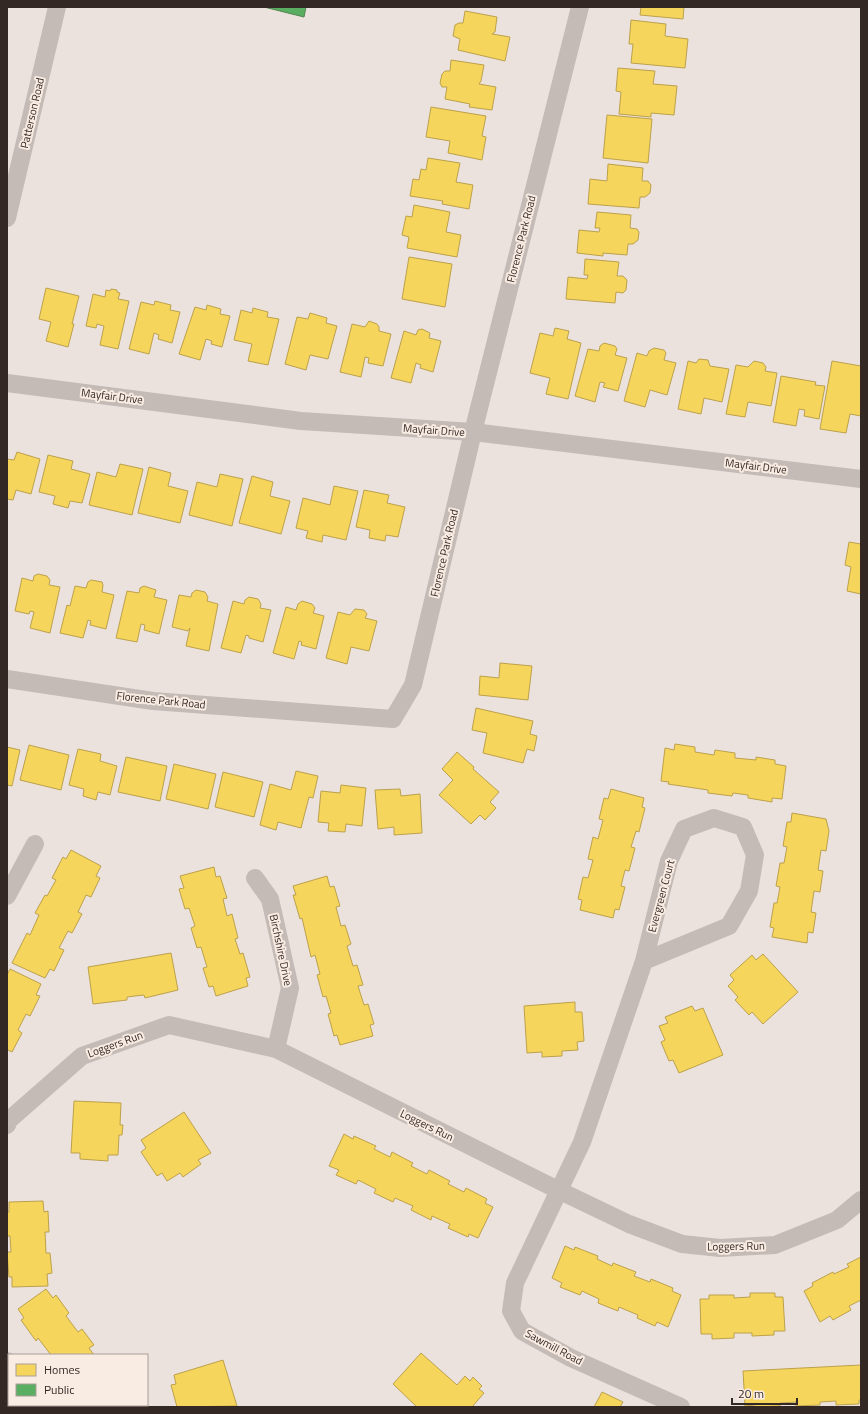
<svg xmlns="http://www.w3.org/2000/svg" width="868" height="1414" font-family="'Titillium Web',sans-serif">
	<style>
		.homes { fill: #f6d55c; stroke: #bca14c }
		.public { fill: #5aae61; stroke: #4f864f }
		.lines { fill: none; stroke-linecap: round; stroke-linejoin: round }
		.street { stroke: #c4bbb6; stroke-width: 18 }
		.labels { text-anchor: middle; stroke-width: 4; stroke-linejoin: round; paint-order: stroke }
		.street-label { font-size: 11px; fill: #342825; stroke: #f9ece3 }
	</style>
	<rect width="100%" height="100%" fill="#ece2dd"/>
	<g class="homes">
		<path d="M641 7H684L683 19 640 15Z"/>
		<path d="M465 11 497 17 495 32 492 34 510 37 505 61 458 50 460 39 453 36 455 25 459 23H463Z"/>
		<path d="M631 20 666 24 665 36 688 39 685 68 631 63 633 44H629Z"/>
		<path d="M451 60 484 65 481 81 479 84 496 87 492 110 469 107 470 104 445 99 447 87H442L440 83 442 74 445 71H450Z"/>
		<path d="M618 68 655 71 653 84 677 86 674 115 651 113V117L619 114 621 92 616 91Z"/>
		<path d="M431 107 486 116 482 136 486 137 482 160 448 153 450 141 426 137Z"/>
		<path d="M607 115 652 119 648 163 603 158Z"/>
		<path d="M428 158 460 163 456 182 473 185 469 209 442 204 443 201 410 196 413 179 419 180 421 169 426 170Z"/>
		<path d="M608 164 643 168 642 181H648L651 185 650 193 645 197H640L639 208 588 204 590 179 607 181Z"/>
		<path d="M414 205 450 212 446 232 461 235 457 257 407 248 409 237 402 235 406 216 412 217Z"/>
		<path d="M597 212 631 215 630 228 637 229 639 232 638 240 633 244H628L627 255 603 253V256L577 253 579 230 599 232 600 228H595Z"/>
		<path d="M409 257 452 264 445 307 402 299Z"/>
		<path d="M585 259 619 262 617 276H623L627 280 626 290 623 293 616 292 615 303 566 299 568 277 587 279 588 275H584Z"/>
		<path d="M46 288 79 296 72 324H74L68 347 46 341 51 322 39 319Z"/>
		<path d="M111 289 117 290V292L120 293 118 299 129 301 118 349 100 345 104 326 97 324 96 328 86 326 93 294 105 297 106 290 110 291Z"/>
		<path d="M155 301 171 305 170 310 180 312 172 343 158 339 159 335 154 333 149 354 129 349 141 302 154 305Z"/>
		<path d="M207 305 221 309 220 314 230 316 222 347 211 344 212 341 206 339 200 360 179 354 195 307 206 310Z"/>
		<path d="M253 308 268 312 267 317 279 319 268 365 248 361 252 344 234 340 241 310 252 313Z"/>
		<path d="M310 313 327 318 326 323 337 326 328 359 310 355 306 370 285 364 297 317 308 319Z"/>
		<path d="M369 321 377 324 379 327V331L391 334 383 366 368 363 369 358 365 357 361 377 340 372 352 324 365 327Z"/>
		<path d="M555 328 569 331 567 339 581 343 568 399 546 394 550 378 530 373 540 333 553 336Z"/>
		<path d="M422 329 430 333 429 338 441 341 433 372 420 368 421 365 416 363 411 383 391 378 404 331 416 335 418 330Z"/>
		<path d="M604 343 615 346 617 349 615 355 627 358 618 391 603 387 605 383 600 382 595 402 575 396 588 349 599 351 600 346Z"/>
		<path d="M654 348 664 350 666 353 664 360 676 363 667 395 650 390 645 407 624 401 637 353 647 356 649 351Z"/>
		<path d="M699 359 708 360 710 366 729 369 722 402 704 398 701 414 678 409 688 361 696 363Z"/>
		<path d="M754 361 763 363 766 367 765 371 777 373 771 406 748 402 745 417 726 414 736 365 748 367Z"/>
		<path d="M832 361 861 366V416L850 414 846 433 820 429Z"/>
		<path d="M781 376 816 382 815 385 825 386 819 419 804 416 805 410 799 409 796 426 773 422Z"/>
		<path d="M17 452 40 459 31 494 16 490 13 500 7 499V459L14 460Z"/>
		<path d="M48 455 73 461 71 469 90 474 82 503 70 501 68 508 53 504 55 496 39 492Z"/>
		<path d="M120 464 143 469 132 515 89 505 97 472 116 477Z"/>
		<path d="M149 467 171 473 168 486 188 491 180 523 138 513Z"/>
		<path d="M220 474 243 479 232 526 189 515 197 482 217 487Z"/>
		<path d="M252 476 273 482 270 496 290 501 281 534 239 523Z"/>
		<path d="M334 486 358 491 346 540 323 535 322 542 306 538 308 531 296 528 303 498 330 505Z"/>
		<path d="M364 490 389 495 387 503 405 507 398 537 386 535 385 541 369 538 370 530 356 527Z"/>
		<path d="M849 542 861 544V594L847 591 851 567 845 565Z"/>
		<path d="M38 574 47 576 50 580 49 585 60 587 50 633 30 628 34 612 30 611 29 614 15 611 22 578 33 581 34 576Z"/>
		<path d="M91 580 102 582 103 585 102 592 114 595 106 629 90 625 91 621 88 620 83 638 60 633 67 605 70 606 75 586 86 588 88 582Z"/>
		<path d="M144 586 156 590 154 597 167 600 159 634 144 630 145 625 141 624 137 642 116 638 127 591 139 593 140 588Z"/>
		<path d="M196 590 205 592 208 597 207 601 218 604 209 651 186 646 190 628 188 631 172 627 179 595 191 597 192 593Z"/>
		<path d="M249 597 258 599 261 604 260 608 271 610 263 642 249 638V636L246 635 241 653 221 648 233 601 244 604 245 600Z"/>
		<path d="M302 601 312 604 315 608 313 613 324 616 316 649 301 645 302 642 299 641 294 659 273 653 286 607 296 610 298 604Z"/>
		<path d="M355 609 364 610 367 614 365 618 377 621 369 651 351 647 347 664 326 658 338 612 350 615Z"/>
		<path d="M500 663 532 666 528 700 479 695 480 676 499 678Z"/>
		<path d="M476 708 533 721 530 734 537 736 534 751 527 749 523 763 483 753 487 733 472 730Z"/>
		<path d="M675 744 695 747V752L714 755 715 750 735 753V758L756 760V757L775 760V764L786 766 782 799 772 798V802L748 798V795L733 793 732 796 708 793V790L668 784 669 782 661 781 665 748 674 750Z"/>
		<path d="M29 745 69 755 61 790 20 780Z"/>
		<path d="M7 747 20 750 12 786 7 785Z"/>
		<path d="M78 749 101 754 100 761 117 766 110 795 98 792 96 800 83 796 84 789 69 785Z"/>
		<path d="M457 752 474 767 473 769 499 792 490 802 496 808 485 820 480 815 471 824 439 795 453 780 442 769Z"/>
		<path d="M126 757 167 766 160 801 118 792Z"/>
		<path d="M174 764 216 774 208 809 166 799Z"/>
		<path d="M296 771 318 776 313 798 309 797 301 828 278 822 276 830 260 825 270 784 291 790Z"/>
		<path d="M223 772 263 782 254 817 215 807Z"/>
		<path d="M341 785 366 788 362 826 346 824 345 832 328 831 329 823 318 822 321 791 340 793Z"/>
		<path d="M400 789 401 796 420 794 422 833 394 835V827L378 829 375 790Z"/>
		<path d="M611 789 644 798 642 807 645 808 639 832 636 831 631 847 635 848 629 871 625 870 621 886 625 887 619 910 615 909 613 918 580 910 582 900 578 899 583 877 588 878 593 860 588 859 593 837 598 839 603 820 599 819 604 798 608 799Z"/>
		<path d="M792 813 826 819 829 831 826 851 821 850 818 870 823 871 820 892 814 891 811 912 816 913 813 933 808 932 807 943 772 937 774 928 770 927 774 903H777L780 887 776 886 780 863H784L787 847 783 846 787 822H791Z"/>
		<path d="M71 850 101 866 96 876 100 878 91 897 86 895 78 912 82 914 72 933 68 931 59 948 64 950 54 971 50 969 45 978 12 963 27 933 30 935 39 915 35 913 45 895 47 896 56 880 52 878 63 857 66 859Z"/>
		<path d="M214 867 216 877 220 876 227 898 223 899 227 916 232 914 238 938 235 939 240 954 243 953 250 977 246 978 248 986 216 996 213 986 209 987 203 968 207 967 201 947 197 948 191 928 195 926 189 908 185 909 179 889 184 888 180 876Z"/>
		<path d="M327 876 330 887 334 886 340 906 336 907 341 926 345 925 351 944 347 946 353 966 357 965 363 985 358 986 364 1005 368 1004 374 1024 370 1025 373 1036 340 1045 337 1035 334 1036 328 1014 331 1013 326 996 323 997 317 975 320 974 315 955 311 957 302 918 300 919 293 895H296L293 886Z"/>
		<path d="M171 953 178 990 145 998 144 995 135 996 127 997V1000L93 1004 88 967Z"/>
		<path d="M763 954 798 992 763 1024 752 1012 749 1015 735 1000 738 997 728 986 734 980 730 975 752 955 756 960Z"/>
		<path d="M10 969 41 984 36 995 40 996 30 1016 26 1014 18 1030 22 1033 12 1052 8 1050 7 1051V975Z"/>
		<path d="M575 1002V1012H582L584 1041 577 1042 578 1050 562 1051V1056L542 1057V1052L527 1053 524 1006Z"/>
		<path d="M692 1006 695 1011 703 1008 723 1055 679 1073 673 1060 669 1061 661 1042 665 1040 659 1026 668 1023 665 1017Z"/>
		<path d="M74 1101 121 1103 120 1125H123L122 1135H119L118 1155H108V1161L80 1159V1153H71Z"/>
		<path d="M184 1112 211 1153 198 1160 201 1164 183 1177 180 1173 167 1181 162 1173 157 1176 141 1152 146 1148 141 1140Z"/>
		<path d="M344 1134 353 1139 354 1136 376 1146 374 1149 390 1157 392 1152 413 1163 411 1166 427 1174 429 1170 450 1181 448 1184 464 1192 466 1188 487 1199 485 1203 493 1207 478 1238 469 1234 468 1237 448 1228 450 1224 432 1216 431 1220 411 1210 413 1206 395 1198 393 1202 374 1193 376 1189 358 1180 356 1184 336 1175 339 1170 329 1166Z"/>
		<path d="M43 1201 44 1212 48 1211 49 1232H45L46 1253H50L52 1273 47 1274 48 1286 12 1287V1277H9L7 1252H11L10 1236H7V1212H9V1202Z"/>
		<path d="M565 1246 574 1250 575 1247 598 1256 597 1259 612 1266 613 1263 636 1272 634 1276 650 1282 651 1279 673 1288 672 1291 681 1295 668 1327 657 1322 655 1326 637 1318 638 1315 619 1307 618 1311 598 1303 599 1299 582 1291 580 1295 560 1287 562 1283 552 1278Z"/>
		<path d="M861 1257V1300L849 1306 851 1310 833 1320 830 1316 820 1322 804 1291 813 1286 812 1283 833 1272 834 1274 849 1267 847 1264Z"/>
		<path d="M46 1289 53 1298 56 1295 69 1313 66 1316 78 1332 82 1329 94 1345 89 1348 94 1355H51L38 1338 36 1341 21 1320 24 1318 18 1309Z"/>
		<path d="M750 1293H775V1297H783L785 1331H774V1335L752 1336V1333H734V1338L712 1339V1334H701L700 1299H709V1295H734V1298L750 1297Z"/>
		<path d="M421 1353 457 1385 465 1376 470 1381 473 1377 482 1386 479 1389 484 1393 472 1407H417L393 1384Z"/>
		<path d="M223 1360 237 1406 177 1407 171 1385 176 1384 174 1375Z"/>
		<path d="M861 1365V1400H859V1404L836 1405V1401L820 1402V1405L796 1406V1402L780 1403V1406L754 1407V1405L745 1406 743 1371Z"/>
		<path d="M602 1392 623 1402 620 1407H594Z"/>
	</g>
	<path class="public" d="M264 7H306L304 17Z"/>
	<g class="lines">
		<g class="street">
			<path d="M7 218 57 7"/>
			<path d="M7 383 301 421 473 432 861 479"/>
			<path d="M7 679 153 701 393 719 413 685 473 432 580 7"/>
			<path d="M255 878 270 899 290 988 276 1049"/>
			<path d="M7 896 35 844"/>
			<path d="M644 961 729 926 749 891 755 855 743 827 714 818 684 829 669 861 644 961 582 1142 515 1283 511 1311 522 1331 571 1358 681 1407"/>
			<path d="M7 1125 9 1120 82 1056 169 1025 276 1049 558 1190 629 1224 682 1244 720 1248 775 1245 837 1220 861 1200"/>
			<path d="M7 1361 9 1364"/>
			<path d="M45 1405 47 1407"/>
		</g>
	</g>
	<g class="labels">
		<g class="street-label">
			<text transform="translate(32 113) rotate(-77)" y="4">Patterson Road</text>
			<text transform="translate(521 239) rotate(-76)" y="4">Florence Park Road</text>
			<text transform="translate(112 396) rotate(7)" y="4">Mayfair Drive</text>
			<text transform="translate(434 430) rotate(4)" y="4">Mayfair Drive</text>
			<text transform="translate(756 466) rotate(7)" y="4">Mayfair Drive</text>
			<text transform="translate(444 553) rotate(-77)" y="4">Florence Park Road</text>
			<text transform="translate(161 700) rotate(6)" y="4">Florence Park Road</text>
			<text transform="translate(661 896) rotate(-75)" y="4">Evergreen Court</text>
			<text transform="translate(281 950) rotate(78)" y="4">Birchshire Drive</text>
			<text transform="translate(115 1044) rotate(-20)" y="4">Loggers Run</text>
			<text transform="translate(427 1125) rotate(26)" y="4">Loggers Run</text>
			<text transform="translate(736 1246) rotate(-1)" y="4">Loggers Run</text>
			<text transform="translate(554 1347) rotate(28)" y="4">Sawmill Road</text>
		</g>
	</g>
	<rect width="868" height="1414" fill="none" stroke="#342825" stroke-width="16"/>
	<rect x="8" y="1354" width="140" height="52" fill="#f9ece3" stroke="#aa9e97"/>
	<rect x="16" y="1364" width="20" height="12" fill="#f6d55c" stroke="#aa9e97"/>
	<text x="44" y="1374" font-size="12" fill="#342825">Homes</text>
	<rect x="16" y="1384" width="20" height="12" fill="#5aae61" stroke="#aa9e97"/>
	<text x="44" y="1394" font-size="12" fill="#342825">Public</text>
	<path d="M732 1398v6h65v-6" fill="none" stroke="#342825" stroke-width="2"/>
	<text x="738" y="1398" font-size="12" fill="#342825" stroke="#f9ece3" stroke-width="3" paint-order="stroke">20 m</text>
</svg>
